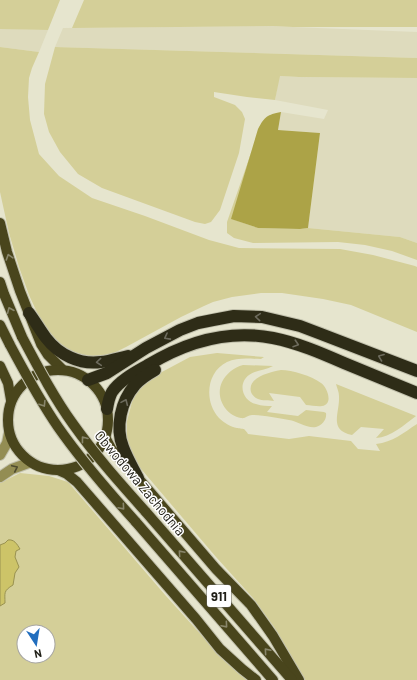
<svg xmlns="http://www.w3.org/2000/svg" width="417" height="680" font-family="Barlow,sans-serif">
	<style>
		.built { fill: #dedbbd }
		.green { fill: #d4cf98; fill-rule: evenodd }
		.forest { fill: #aca347 }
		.water { fill: #cdc468; stroke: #999250 }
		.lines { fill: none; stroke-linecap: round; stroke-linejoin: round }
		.tertiary-casing { stroke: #c2c1ad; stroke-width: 12 }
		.primary-casing { stroke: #c2c1ad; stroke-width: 12 }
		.motorway-casing { stroke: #c2c1ad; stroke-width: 14 }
		.tertiary { stroke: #938d53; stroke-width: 10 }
		.primary { stroke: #49451c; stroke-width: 10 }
		.motorway { stroke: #2e2c17; stroke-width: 12 }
		.primary-bridge-casing { stroke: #c2c1ad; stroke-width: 12; stroke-linecap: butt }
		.primary-bridge { stroke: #49451c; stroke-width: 10 }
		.oneway { stroke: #89866b }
		.oneway2 { stroke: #6d6b5d }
		.oneway3 { stroke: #4e4b2f }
		.labels { text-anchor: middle; stroke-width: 3; stroke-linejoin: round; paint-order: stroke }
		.shield { fill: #fff; stroke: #63625d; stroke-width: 1 }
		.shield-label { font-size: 13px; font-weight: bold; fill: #201f17 }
		.street-label { font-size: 14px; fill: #201f17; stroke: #fff }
	</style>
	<rect width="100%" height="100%" fill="#e6e5ce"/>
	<g class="built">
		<path d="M273 26 293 27 417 32V58L55 47 63 28Z"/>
		<path d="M0 29H13L48 30 39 52 0 47Z"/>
		<path d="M279 76 299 77 417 78V243L400 237 308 228 320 133 278 130 281 112 324 119 328 110 275 100Z"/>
	</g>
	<g class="green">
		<path d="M0 0H60L48 30 0 29Z"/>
		<path d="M84 0H417V27H293L273 26 72 28Z"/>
		<path d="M0 47 39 52 32 68 29 78 28 97 30 120 39 154 59 176 92 198 145 216 209 240 239 248 340 249 373 255 415 266 417 267V332L351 305 323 299 282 293H261L232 297 213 302 204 306 181 317 126 347 110 355 90 357 74 354 53 340 40 319 29 295 19 267 9 233 0 192Z"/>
		<path d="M55 47 417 58V78L299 77 280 76 275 100 247 97 214 92V97L235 105 242 112 245 119 239 153 220 210 211 222 205 224 195 222 102 188 78 174 60 152 49 132 44 114 45 84Z"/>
		<path d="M252 150 232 219 258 228 300 229 308 228 400 237 417 243V260L392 251 365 245 338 242 253 243 234 238 227 233V222Z"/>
		<path d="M217 353 264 357 261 359C250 359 238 357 227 362 206 372 204 402 219 418 224 423 231 427 237 428 238 428 243 429 244 429 245 430 247 432 248 434L289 439 309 436 351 441 358 449 380 451 376 444C393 442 403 433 417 424V680H304L274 627 253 598 216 557 136 463 127 443V421L132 402 138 389 160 373 190 357Z"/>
		<path d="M243 365 273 366C266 370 256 370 249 375 237 384 243 401 256 404 262 406 267 406 272 406L267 412 298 416 306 410 324 412 326 413C327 420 322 425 316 427 308 429 297 421 289 420 278 418 263 415 252 415 248 415 245 419 241 418 225 415 215 397 222 382 226 374 234 367 243 365Z"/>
		<path d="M281 370C292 370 312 376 321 383 327 387 334 404 322 406 318 407 311 405 306 405L300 397 269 393 274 401C269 400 262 401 258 399 255 398 252 395 251 392 247 377 271 372 281 370Z"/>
		<path d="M336 384 416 416C404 425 391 437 376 438L384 429 361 427 352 435C328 430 340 413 339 396 339 392 337 388 336 384Z"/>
		<path d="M20 473 49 476 68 482 166 596 224 660 250 680H0V483ZM24 632H48V656H24Z"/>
	</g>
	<path class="forest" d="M281 112 278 130 320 133 308 228 300 229 258 228 231 219 258 129C265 116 267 115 281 112Z"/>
	<path class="water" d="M8 540C14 539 17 544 20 549L16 551 15 557 19 567 15 573 13 585C3 591 5 593 5 603L0 606V545L5 543Z"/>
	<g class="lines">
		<defs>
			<g id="tertiary">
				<path d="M0 455 7 443 9 433"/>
				<path d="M0 477 12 469 31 462"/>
			</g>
			<g id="primary">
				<path d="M0 223 7 252 20 291 41 344 48 355 62 369"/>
				<path d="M0 282 4 294 22 337"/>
				<path d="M0 325 10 345"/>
				<path d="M0 366 8 383 11 400"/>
				<circle cx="58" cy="420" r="50"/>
				<path d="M105 437 112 450 138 478 216 569 251 605 273 636 299 680"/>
				<path d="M58 470 67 474 77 482 196 619 220 649 242 669 256 680"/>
				<path d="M145 511 292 680"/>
				<path d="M135 521 273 680"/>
			</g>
			<g id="motorway">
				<path d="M29 313C35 321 40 330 46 338 59 355 80 365 101 362 110 361 119 358 128 356"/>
				<path d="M88 380 107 373 146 348 180 330 198 323 213 320 234 316 262 317 300 326 321 334 417 371"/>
				<path d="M107 409C108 403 109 397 112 392 120 380 136 372 148 365 186 342 228 329 273 338 298 343 321 353 344 363 368 373 393 383 417 393"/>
				<path d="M138 478C133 468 127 458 123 447 115 427 121 401 135 385 140 379 148 374 155 370"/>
			</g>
		</defs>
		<use href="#tertiary" class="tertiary-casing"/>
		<use href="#primary" class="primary-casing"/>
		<use href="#motorway" class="motorway-casing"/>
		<use href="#tertiary" class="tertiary"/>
		<use href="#primary" class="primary"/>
		<use href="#motorway" class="motorway"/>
		<defs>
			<g id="primary-bridge">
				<path d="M22 337C38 367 53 396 73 424 95 455 120 483 145 511"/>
				<path d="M10 345C25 373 40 401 58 427 81 460 108 491 135 521"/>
			</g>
		</defs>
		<use href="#primary-bridge" class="primary-bridge-casing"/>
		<use href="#primary-bridge" class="primary-bridge"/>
	</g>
	<defs><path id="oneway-chevron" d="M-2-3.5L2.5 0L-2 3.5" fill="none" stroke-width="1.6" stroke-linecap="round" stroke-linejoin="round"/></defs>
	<g class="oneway">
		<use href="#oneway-chevron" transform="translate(9 257) rotate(-108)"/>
		<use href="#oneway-chevron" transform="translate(10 310) rotate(-113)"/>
		<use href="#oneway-chevron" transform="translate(43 404) rotate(58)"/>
		<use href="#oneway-chevron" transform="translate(84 439) rotate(-128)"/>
		<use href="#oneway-chevron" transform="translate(122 507) rotate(49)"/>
		<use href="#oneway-chevron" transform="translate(181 553) rotate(-131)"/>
		<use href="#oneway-chevron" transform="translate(225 625) rotate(49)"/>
		<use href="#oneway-chevron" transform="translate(267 651) rotate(-131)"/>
	</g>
	<g class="oneway2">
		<use href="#oneway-chevron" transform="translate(258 317) rotate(-175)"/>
		<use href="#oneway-chevron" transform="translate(167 337) rotate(152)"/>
		<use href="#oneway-chevron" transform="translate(296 344) rotate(18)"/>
		<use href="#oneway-chevron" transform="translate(381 357) rotate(-159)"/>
		<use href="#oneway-chevron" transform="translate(99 362) rotate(175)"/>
		<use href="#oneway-chevron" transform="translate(125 402) rotate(-66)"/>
	</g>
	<use class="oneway3" href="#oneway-chevron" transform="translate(15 468) rotate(-25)"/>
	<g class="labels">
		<rect class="shield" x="207" y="585" width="24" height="22" rx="3"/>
		<g class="shield-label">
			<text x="219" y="601">911</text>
		</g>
		<g class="street-label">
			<text transform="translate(140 483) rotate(50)" y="5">Obwodowa Zachodnia</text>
		</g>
	</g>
	<g transform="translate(36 644) rotate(168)"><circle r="19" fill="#ffffff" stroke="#a6a5a2"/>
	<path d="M0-3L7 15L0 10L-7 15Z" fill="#226ebe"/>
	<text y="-6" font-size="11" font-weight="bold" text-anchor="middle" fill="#201f17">N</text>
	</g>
</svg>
